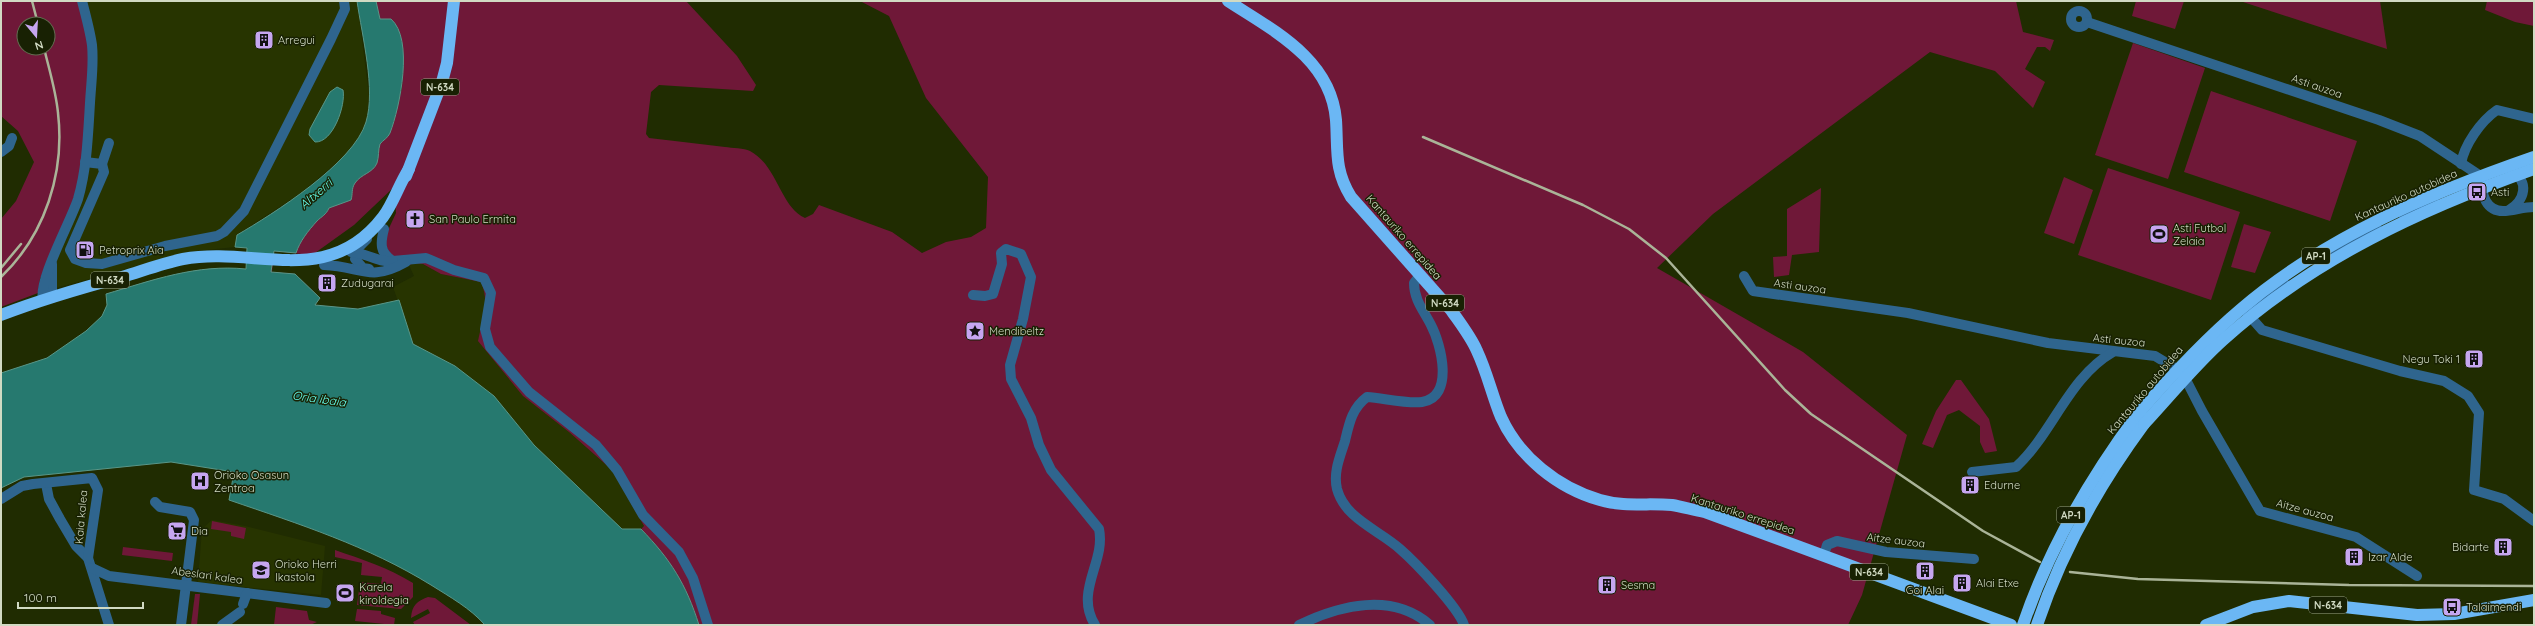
<svg xmlns="http://www.w3.org/2000/svg" width="2535" height="626" font-family="Quicksand,sans-serif">
	<style>
		.built { fill: #273400 }
		.green { fill: #6f1838; fill-rule: evenodd }
		.water { fill: #26796f; stroke: #599688 }
		.lines { fill: none; stroke-linecap: round; stroke-linejoin: round }
		.minor { stroke: #2f658e; stroke-width: 10 }
		.highway { stroke: #6bb7f4; stroke-width: 12 }
		.rail { stroke: #aab498; stroke-width: 2.5 }
		.highway-bridge { stroke: #6bb7f4; stroke-width: 12 }
		.labels { text-anchor: middle; stroke-width: 3; stroke-linejoin: round; paint-order: stroke }
		.shield { fill: #182103; stroke: #9aa289; stroke-width: 1 }
		.shield-label { font-size: 10px; font-weight: bold; fill: #d1dac3 }
		.poi-label { font-size: 11px; fill: #d1dac3; stroke: #182103; text-anchor: start }
		.street-label { font-size: 11px; fill: #d1dac3; stroke: #182103 }
		.water-label { font-size: 12px; font-style: italic; fill: #64fae8; stroke: #182103 }
	</style>
	<rect width="100%" height="100%" fill="#202c01"/>
	<g class="built">
		<path d="M85 1H357L369 95 367 122 357 142 347 154 301 193 238 234 235 247 187 252 38 293Z"/>
		<path d="M415 263 423 264 441 274 481 282 485 291 486 303 569 432 612 470 644 526 641 529H622L534 445 494 396 455 366 413 344 393 287 414 276 409 265Z"/>
		<path d="M212 520 245 526 325 546 321 595 198 582 202 529Z"/>
	</g>
	<g class="green">
		<path d="M1 1H85L97 55 88 170 40 279 38 293 1 307V219L16 201 34 162 18 131 1 116ZM24 24H48V48H24Z"/>
		<path d="M376 1H686L737 56 756 85 753 91 659 85 651 92 646 134 649 138C675 141 700 144 725 147 732 148 744 148 750 151 778 166 780 207 805 218L813 214 819 205 892 232 922 253 946 242 971 237 986 228 988 177 926 98 889 16 860 1H2016L2023 32 2054 40 2050 51 2045 47H2037L2025 69 2045 82 2033 108 1995 71 1930 52 1713 214 1657 268 1803 352 1907 435 1862 595 1848 625H699C688 590 667 555 641 529L644 526 612 470 569 432 523 396 478 341C482 321 490 302 481 282L441 274 423 264 415 263 409 265 390 256 384 239 396 213 394 187 354 225 315 253 310 255 274 251 272 272 295 274 320 298 315 305 358 309 326 319 261 284 269 250 392 126 402 88 403 51 401 40 391 19H380Z"/>
		<path d="M2136 1H2184L2175 29 2132 16Z"/>
		<path d="M2240 1H2380L2387 49Z"/>
		<path d="M2487 1H2534V26L2515 22 2485 10Z"/>
		<path d="M2133 43 2205 68 2168 179 2095 155Z"/>
		<path d="M2211 91 2357 141 2330 221 2184 172Z"/>
		<path d="M2108 168 2240 212 2211 300 2078 255Z"/>
		<path d="M2064 177 2093 190 2074 244 2044 233Z"/>
		<path d="M1821 188 1819 252 1792 255 1789 275 1774 277 1773 257 1787 256V209Z"/>
		<path d="M2244 224 2271 232 2255 273 2231 267Z"/>
		<path d="M1956 380H1961L1989 419 1997 451 1985 453 1980 442V426L1959 410 1947 415 1933 448 1922 444 1936 411Z"/>
		<path d="M212 521 246 528 244 539 231 536V532L211 529Z"/>
		<path d="M123 547 173 553 172 561 122 555Z"/>
		<path d="M335 550C361 559 389 568 413 583V597L401 609 357 605 360 582 381 584 382 577 361 575 362 563 335 557Z"/>
		<path d="M195 594H200L197 625H191Z"/>
		<path d="M428 597 435 598 471 625H415L413 622 430 613 428 609 411 618C412 605 417 601 428 597Z"/>
		<path d="M276 607 307 611 309 620 317 622 310 625H274Z"/>
		<path d="M357 609 381 611V614L395 618 394 625 355 621Z"/>
	</g>
	<g class="water">
		<path d="M357 1H376L380 19H391C414 39 400 107 390 133 388 138 383 140 380 144 378 150 379 157 377 163 373 173 361 174 355 183 351 189 353 194 351 200L329 208C326 215 322 216 317 221 308 231 300 241 296 253L274 251 271 272 295 274 320 298 315 305 358 309 399 300 413 344 455 366 494 396 534 445 622 529H641C671 560 686 584 699 625H485C470 608 450 597 431 585 368 546 299 524 229 500L234 472 171 462 24 477 1 488V373L47 358 86 331 102 316 107 305 106 294C153 280 197 264 246 269L247 248 235 247 237 235C273 214 354 163 366 122 376 89 362 36 357 1Z"/>
		<path d="M337 87 343 90C346 105 333 143 315 142L309 135 310 129 330 92Z"/>
	</g>
	<g class="lines">
		<g class="minor">
			<circle cx="2079" cy="19" r="8"/>
			<path d="M2087 22 2379 120 2420 136 2485 179"/>
			<path d="M1 152 9 146 12 138"/>
			<path d="M85 162 102 164 104 172 70 250 75 259 86 263 102 264 165 246 217 236 224 232 244 211 331 39 345 9 344 1"/>
			<path d="M102 164 109 143"/>
			<path d="M2461 164C2464 145 2481 121 2497 110L2534 119"/>
			<path d="M2484 182C2480 195 2487 211 2503 211 2513 211 2523 207 2534 207"/>
			<path d="M2509 210C2525 201 2530 180 2511 172"/>
			<path d="M2404 216 2435 202"/>
			<path d="M384 229C380 244 380 253 393 261L426 258 454 270 484 278 491 293 485 329 490 347 529 392 596 445 617 470 643 515 679 552 693 578 708 625"/>
			<path d="M367 239 358 248 355 259 363 268 369 269"/>
			<path d="M351 252C368 253 377 263 393 261"/>
			<path d="M2328 256 2377 229"/>
			<path d="M324 265C361 266 369 283 406 262"/>
			<path d="M1420 275 1414 283C1414 300 1424 311 1431 325 1441 344 1455 397 1422 402 1407 404 1383 398 1367 397 1352 408 1349 424 1345 441 1340 457 1333 472 1337 489 1345 519 1379 530 1400 549 1415 562 1458 607 1464 625"/>
			<path d="M1744 276 1753 291 1908 313 2048 343 2155 356 2183 373"/>
			<path d="M973 295 985 296 993 294 1002 264 1001 253 1006 249 1021 254 1031 277 1023 319 1010 365 1011 379 1031 418 1039 445 1051 470 1099 529C1106 562 1074 591 1095 625"/>
			<path d="M52 298V264"/>
			<path d="M43 300C38 280 70 223 78 199 87 168 88 135 90 103 91 84 94 64 92 45 90 31 86 16 82 1"/>
			<path d="M2248 312 2285 284"/>
			<path d="M2247 313 2262 330 2400 371 2444 381 2468 396 2479 413 2474 490 2504 499 2534 521"/>
			<path d="M2183 374 2202 411 2260 511 2356 537 2417 576"/>
			<path d="M1972 472 2016 467C2053 433 2068 378 2113 352"/>
			<path d="M46 484 49 499 60 519 76 546 88 558 109 625"/>
			<path d="M1 499 22 486 33 484 92 478 98 490 88 558"/>
			<path d="M155 502 160 507 190 512 194 520 181 625"/>
			<path d="M1824 555 1827 545 1837 541 1886 552 1974 559"/>
			<path d="M92 568 109 576 326 603"/>
			<path d="M243 604 247 593"/>
			<path d="M222 625 240 612"/>
			<path d="M1299 625C1340 605 1392 592 1430 625"/>
		</g>
		<g class="highway">
			<path d="M1228 1C1274 31 1331 59 1336 120 1338 150 1334 170 1351 197L1451 310C1460 323 1471 337 1477 351 1487 372 1492 395 1501 417 1519 457 1558 488 1600 500 1624 507 1648 503 1672 505 1683 507 1694 510 1705 512L2011 625"/>
			<path d="M406 176 442 82 447 63 454 1"/>
			<path d="M1 315C40 300 81 288 122 277 142 271 163 263 183 259 256 246 328 289 383 217 394 202 399 184 409 169"/>
			<path d="M2023 625C2049 548 2089 480 2137 415"/>
			<path d="M2037 625C2061 553 2099 485 2144 424"/>
			<path d="M2206 625 2253 607 2289 601 2417 615 2454 614 2534 600"/>
		</g>
		<g class="rail">
			<path d="M32 1 38 24"/>
			<path d="M1423 137 1583 205 1629 229 1666 258 1785 390 1811 414 1983 531 2040 562"/>
			<path d="M1 268 21 244"/>
			<path d="M1 277C45 235 65 173 58 113 56 91 49 69 44 48"/>
			<path d="M2070 572 2138 579 2349 585 2534 586"/>
		</g>
		<g class="highway-bridge">
			<path d="M2137 415C2170 377 2203 341 2241 309 2325 237 2430 193 2534 157"/>
			<path d="M2144 424C2170 396 2195 365 2223 340 2313 259 2421 209 2534 169"/>
		</g>
	</g>
	<defs>
		<symbol id="building-square" viewBox="-11 -11 22 22"><rect x="-9" y="-9" width="18" height="18" rx="4" fill="#c6a6f0" stroke="#182103"/><path d="M-4-6H4V6H1V3H-1V6H-4ZM-2.5-4.3h1.7v1.8h-1.7ZM.8-4.3h1.7v1.8H.8ZM-2.5-1h1.7V.8h-1.7ZM.8-1h1.7V.8H.8Z" fill="#111"/></symbol>
		<symbol id="bus-square" viewBox="-11 -11 22 22"><rect x="-9" y="-9" width="18" height="18" rx="4" fill="#c6a6f0" stroke="#182103"/><path d="M-5-6H5V4H4V6H2V4H-2V6H-4V4H-5ZM-3.5-4V0h7V-4ZM-3.5 1.2v1.5H-2V1.2ZM2 1.2v1.5H3.5V1.2Z" fill="#111"/></symbol>
		<symbol id="church-square" viewBox="-11 -11 22 22"><rect x="-9" y="-9" width="18" height="18" rx="4" fill="#c6a6f0" stroke="#182103"/><path d="M-1.2-6h2.4v3.5h3.3v2.4h-3.3V6h-2.4V-.1h-3.3v-2.4h3.3Z" fill="#111"/></symbol>
		<symbol id="stadium-square" viewBox="-11 -11 22 22"><rect x="-9" y="-9" width="18" height="18" rx="4" fill="#c6a6f0" stroke="#182103"/><path d="M0-5a6.5 5 0 1 0 0 10a6.5 5 0 1 0 0-10ZM-3.5-1.8h7v3.6h-7Z" fill="#111"/></symbol>
		<symbol id="fuel-square" viewBox="-11 -11 22 22"><rect x="-9" y="-9" width="18" height="18" rx="4" fill="#c6a6f0" stroke="#182103"/><path d="M-5.5-6h7V0h2V4h1.3V-2.5L3-4.5l.8-.8L6-3V5H2.5V1h-1V6h-7ZM-4.2-4.7v3.2H.2V-4.7Z" fill="#111"/></symbol>
		<symbol id="sight-square" viewBox="-11 -11 22 22"><rect x="-9" y="-9" width="18" height="18" rx="4" fill="#c6a6f0" stroke="#182103"/><path d="M0-6L1.8-2.2L6-1.7L2.9 1.2L3.7 5.4L0 3.3L-3.7 5.4L-2.9 1.2L-6-1.7L-1.8-2.2Z" fill="#111"/></symbol>
		<symbol id="hospital-square" viewBox="-11 -11 22 22"><rect x="-9" y="-9" width="18" height="18" rx="4" fill="#c6a6f0" stroke="#182103"/><path d="M-5-5h3v3.5h4V-5h3V5h-3V1.5h-4V5h-3Z" fill="#111"/></symbol>
		<symbol id="supermarket-square" viewBox="-11 -11 22 22"><rect x="-9" y="-9" width="18" height="18" rx="4" fill="#c6a6f0" stroke="#182103"/><path d="M-6-5.5h2.5l.6 2H6L4.5 2H-2.5L-4.4-4H-6ZM-1.5 3.2a1.3 1.3 0 1 0 .1 0ZM3 3.2a1.3 1.3 0 1 0 .1 0Z" fill="#111"/></symbol>
		<symbol id="school-square" viewBox="-11 -11 22 22"><rect x="-9" y="-9" width="18" height="18" rx="4" fill="#c6a6f0" stroke="#182103"/><path d="M0-5L7-2L0 1L-7-2ZM-4 1L0 2.5L4 1V4Q0 6-4 4Z" fill="#111"/></symbol>
	</defs>
	<g fill-rule="evenodd">
		<use href="#building-square" x="253" y="29" width="22" height="22"/>
		<use href="#bus-square" x="2466" y="181" width="22" height="22"/>
		<use href="#church-square" x="404" y="208" width="22" height="22"/>
		<use href="#stadium-square" x="2148" y="223" width="22" height="22"/>
		<use href="#fuel-square" x="74" y="239" width="22" height="22"/>
		<use href="#building-square" x="316" y="272" width="22" height="22"/>
		<use href="#sight-square" x="964" y="320" width="22" height="22"/>
		<use href="#building-square" x="2463" y="348" width="22" height="22"/>
		<use href="#hospital-square" x="189" y="470" width="22" height="22"/>
		<use href="#building-square" x="1959" y="474" width="22" height="22"/>
		<use href="#supermarket-square" x="166" y="520" width="22" height="22"/>
		<use href="#building-square" x="2492" y="536" width="22" height="22"/>
		<use href="#building-square" x="2343" y="546" width="22" height="22"/>
		<use href="#school-square" x="250" y="559" width="22" height="22"/>
		<use href="#building-square" x="1914" y="560" width="22" height="22"/>
		<use href="#building-square" x="1951" y="572" width="22" height="22"/>
		<use href="#building-square" x="1596" y="574" width="22" height="22"/>
		<use href="#stadium-square" x="334" y="582" width="22" height="22"/>
		<use href="#bus-square" x="2441" y="596" width="22" height="22"/>
	</g>
	<g class="labels">
		<g class="shield">
			<rect x="421" y="79" width="38" height="16" rx="3"/>
			<rect x="2302" y="248" width="28" height="16" rx="3"/>
			<rect x="91" y="272" width="38" height="16" rx="3"/>
			<rect x="1426" y="295" width="38" height="16" rx="3"/>
			<rect x="2057" y="507" width="28" height="16" rx="3"/>
			<rect x="1850" y="564" width="38" height="16" rx="3"/>
			<rect x="2309" y="597" width="38" height="16" rx="3"/>
		</g>
		<g class="shield-label">
			<text x="440" y="91">N-634</text>
			<text x="2316" y="260">AP-1</text>
			<text x="110" y="284">N-634</text>
			<text x="1445" y="307">N-634</text>
			<text x="2071" y="519">AP-1</text>
			<text x="1869" y="576">N-634</text>
			<text x="2328" y="609">N-634</text>
		</g>
		<g class="poi-label">
			<text x="278" y="44">Arregui</text>
			<text x="2491" y="196">Asti</text>
			<text x="429" y="223">San Paulo Ermita</text>
			<text x="2173" y="232">Asti Futbol<tspan x="2173" dy="13">Zelaia</tspan></text>
			<text x="99" y="254">Petroprix Aia</text>
			<text x="341" y="287">Zudugarai</text>
			<text x="989" y="335">Mendibeltz</text>
			<text x="2460" y="363" text-anchor="end">Negu Toki 1</text>
			<text x="214" y="479">Orioko Osasun<tspan x="214" dy="13">Zentroa</tspan></text>
			<text x="1984" y="489">Edurne</text>
			<text x="191" y="535">Dia</text>
			<text x="2489" y="551" text-anchor="end">Bidarte</text>
			<text x="2368" y="561">Izar Alde</text>
			<text x="275" y="568">Orioko Herri<tspan x="275" dy="13">Ikastola</tspan></text>
			<text x="1976" y="587">Alai Etxe</text>
			<text x="1621" y="589">Sesma</text>
			<text x="359" y="591">Karela<tspan x="359" dy="13">kiroldegia</tspan></text>
			<text x="1925" y="594" text-anchor="middle">Goi Alai</text>
			<text x="2466" y="611">Talaimendi</text>
		</g>
		<g class="street-label">
			<text transform="translate(2317 86) rotate(19)" y="4">Asti auzoa</text>
			<text transform="translate(2406 195) rotate(-24)" y="4">Kantauriko autobidea</text>
			<text transform="translate(1404 237) rotate(49)" y="4">Kantauriko errepidea</text>
			<text transform="translate(1800 286) rotate(8)" y="4">Asti auzoa</text>
			<text transform="translate(2119 340) rotate(6)" y="4">Asti auzoa</text>
			<text transform="translate(2145 390) rotate(-50)" y="4">Kantauriko autobidea</text>
			<text transform="translate(2305 510) rotate(15)" y="4">Aitze auzoa</text>
			<text transform="translate(1743 514) rotate(18)" y="4">Kantauriko errepidea</text>
			<text transform="translate(81 517) rotate(-85)" y="4">Kaia kalea</text>
			<text transform="translate(1896 540) rotate(7)" y="4">Aitze auzoa</text>
			<text transform="translate(207 575) rotate(8)" y="4">Abeslari kalea</text>
		</g>
		<g class="water-label">
			<text transform="translate(316 194) rotate(-41)" y="4">Altxerri</text>
			<text transform="translate(319 399) rotate(8)" y="4">Oria ibaia</text>
		</g>
	</g>
	<rect width="2535" height="626" fill="none" stroke="#d1dac3" stroke-width="4"/>
	<g transform="translate(36 36) rotate(162)"><circle r="19" fill="#182103" stroke="#626b50"/>
	<path d="M0-3L7 15L0 10L-7 15Z" fill="#c6a6f0"/>
	<text y="-6" font-size="11" font-weight="bold" text-anchor="middle" fill="#d1dac3">N</text>
	</g>
	<path d="M18 602v6h125v-6" fill="none" stroke="#d1dac3" stroke-width="2"/>
	<text x="24" y="602" font-size="12" fill="#d1dac3" stroke="#182103" stroke-width="3" paint-order="stroke">100 m</text>
</svg>
